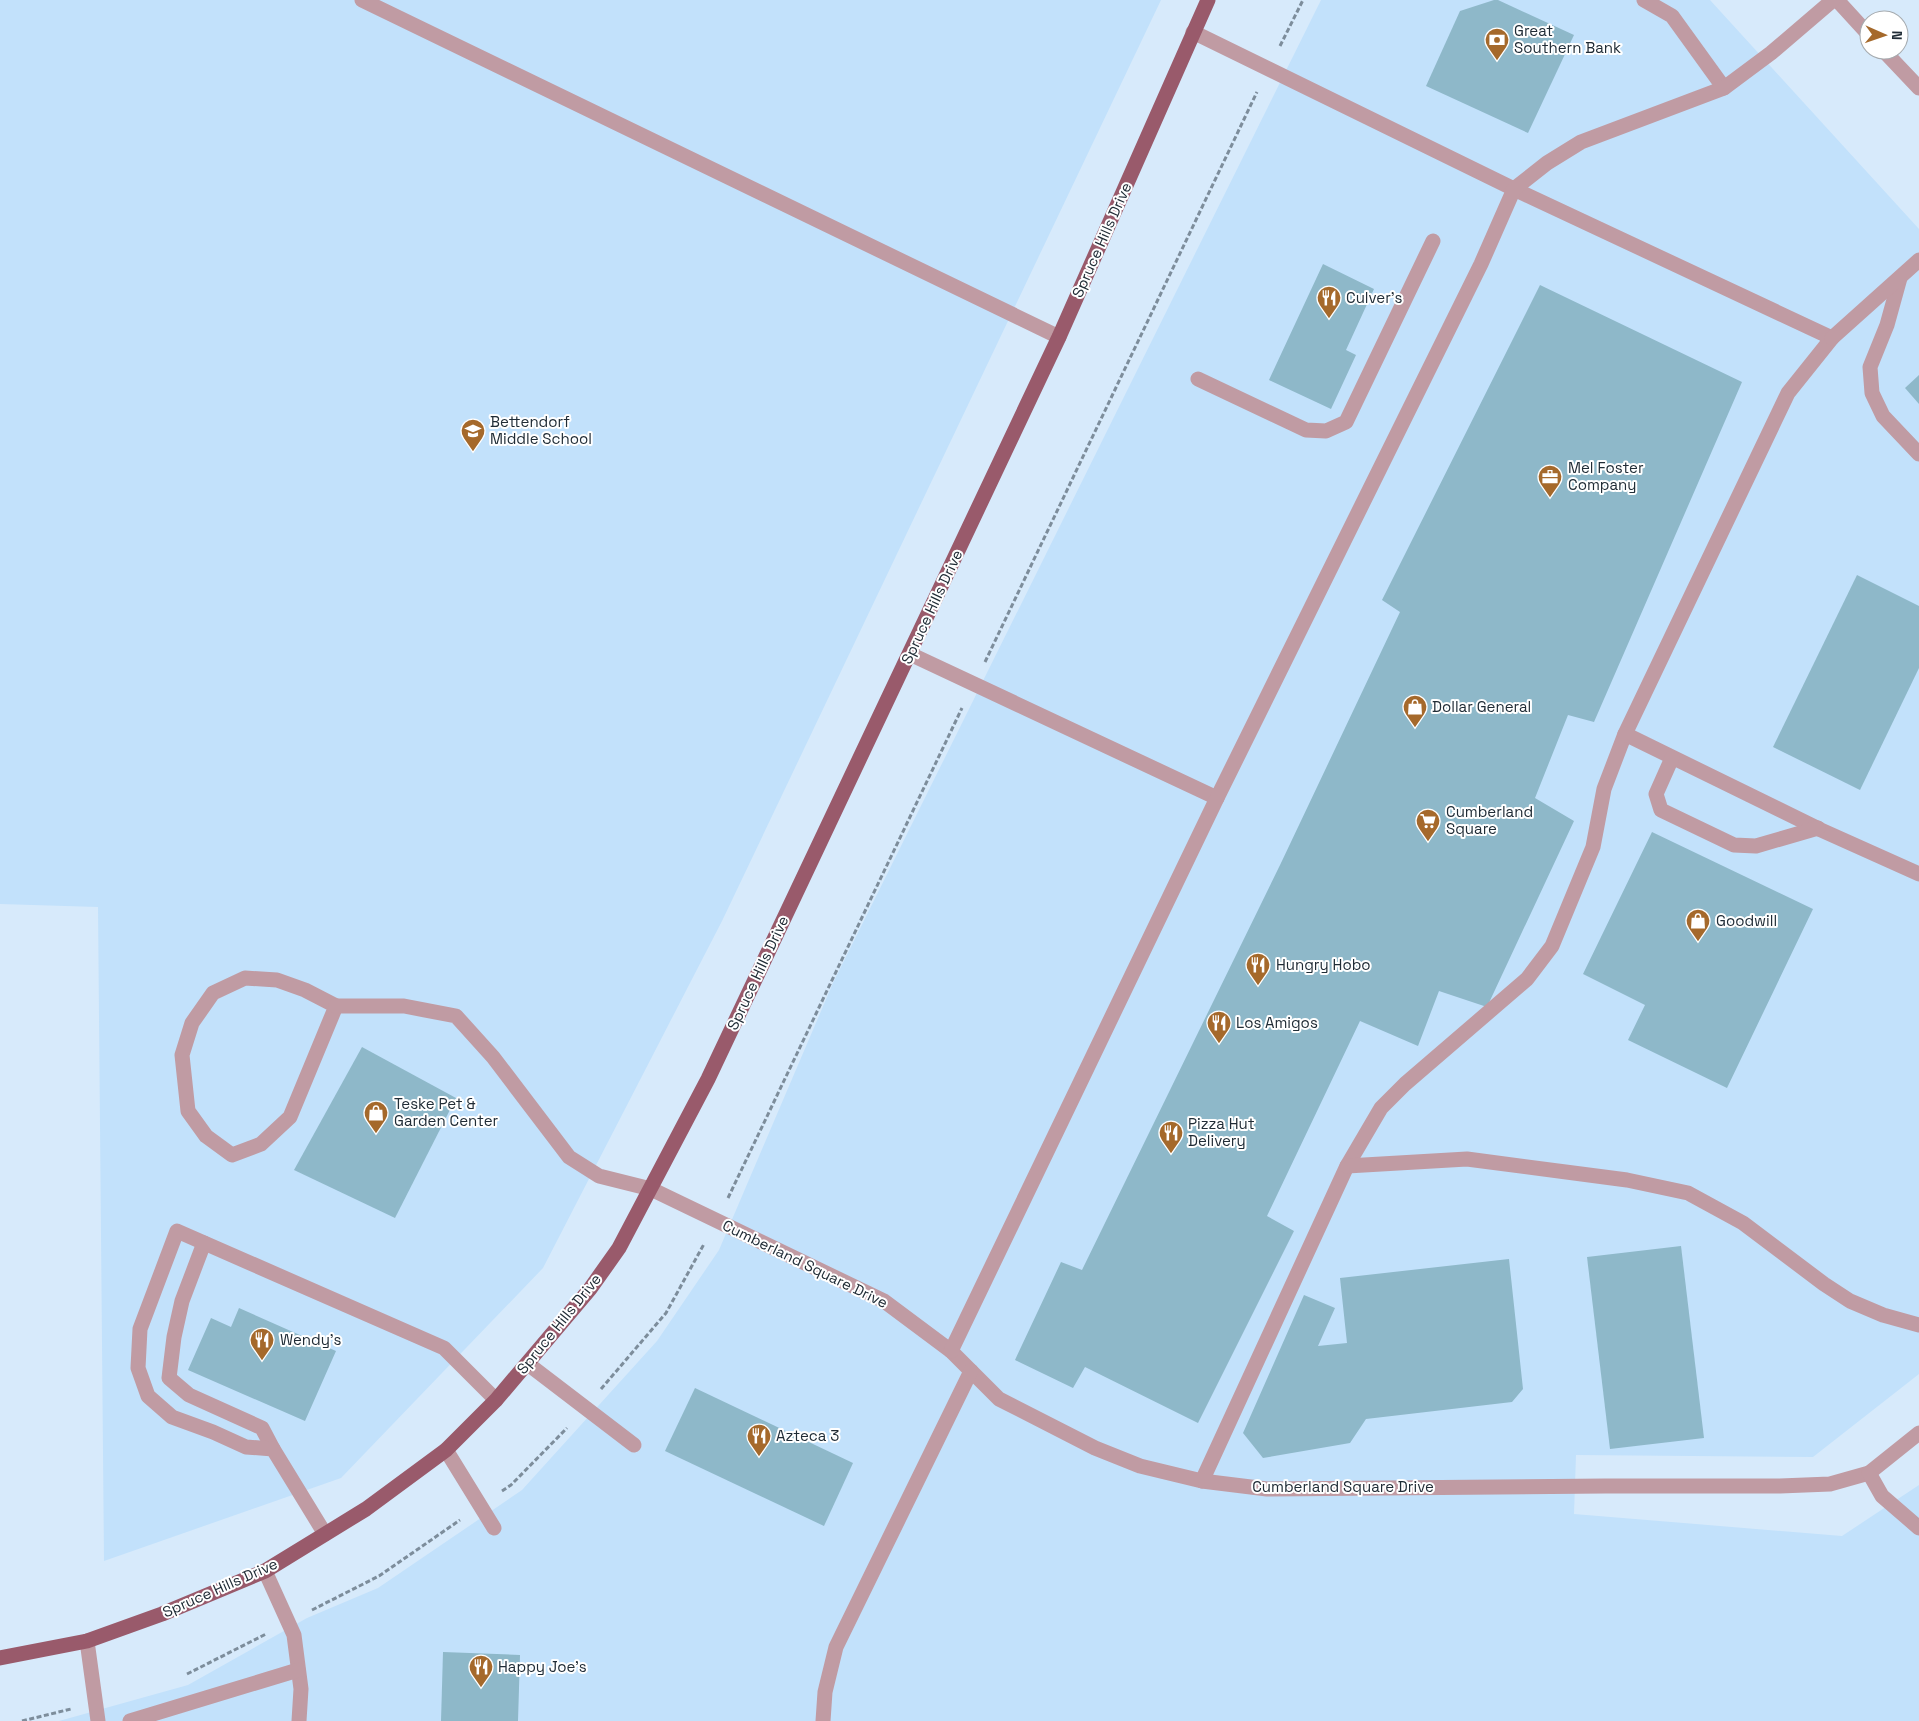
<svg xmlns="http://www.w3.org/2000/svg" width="1919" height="1721" font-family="'Space Grotesk',sans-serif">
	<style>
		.built { fill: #c2e1fb }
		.building { fill: #8eb8c9 }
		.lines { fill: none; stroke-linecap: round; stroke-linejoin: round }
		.path { stroke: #7d8d9b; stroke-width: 3; stroke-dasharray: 5 2.5; stroke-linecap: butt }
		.minor { stroke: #c09ba3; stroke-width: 15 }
		.major { stroke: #995a6b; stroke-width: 15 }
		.labels { text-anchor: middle; stroke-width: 4; stroke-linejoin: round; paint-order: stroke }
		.poi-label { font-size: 15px; fill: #202c36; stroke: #fff; text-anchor: start }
		.street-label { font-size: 15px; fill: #202c36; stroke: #fff }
	</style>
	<rect width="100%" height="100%" fill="#d7eafb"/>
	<g class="built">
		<path d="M0 0H1161L722 921 543 1268 341 1478 104 1561 98 907 0 904Z"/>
		<path d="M1321 0H1710L1919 229V1374L1813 1457 1576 1455 1574 1514 1842 1536 1919 1485V1721H59L188 1685 307 1618 378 1588 522 1490 657 1341 719 1250 833 983Z"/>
	</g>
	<g class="building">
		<path d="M1494 0H1498L1574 35 1528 133 1426 86 1460 11Z"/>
		<path d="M1323 264 1374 289 1346 350 1356 355 1331 409 1269 380Z"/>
		<path d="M1540 285 1742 382 1594 722 1568 715 1535 798 1574 821 1487 1007 1439 991 1418 1046 1360 1021 1267 1216 1294 1231 1198 1423 1085 1367 1073 1388 1015 1360 1061 1262 1082 1270 1281 863 1400 612 1382 600Z"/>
		<path d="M1919 375V404L1905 388Z"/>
		<path d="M1857 575 1919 606V668L1860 790 1773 747Z"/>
		<path d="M1652 832 1813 909 1727 1088 1628 1040 1645 1005 1583 974Z"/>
		<path d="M362 1047 456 1098 395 1218 294 1170Z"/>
		<path d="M1681 1246 1704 1438 1610 1449 1587 1257Z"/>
		<path d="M1509 1259 1523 1389 1512 1402 1366 1419 1350 1443 1263 1458 1243 1433 1304 1295 1335 1308 1318 1346 1347 1343 1340 1278Z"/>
		<path d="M239 1308 336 1351 305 1421 188 1370 211 1318 231 1327Z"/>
		<path d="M695 1388 853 1463 824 1526 665 1451Z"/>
		<path d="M443 1652 520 1655 518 1721H441Z"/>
	</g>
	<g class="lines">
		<g class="path">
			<path d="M1280 46 1303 0"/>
			<path d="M985 662 1257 92"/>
			<path d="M728 1198 962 708"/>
			<path d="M601 1389 666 1313 704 1244"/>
			<path d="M502 1491 511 1485 567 1428"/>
			<path d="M312 1610 379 1576 460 1520"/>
			<path d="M187 1674 266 1634"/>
			<path d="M22 1721 71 1709"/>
		</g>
		<g class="minor">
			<path d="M362 0 1059 337"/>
			<path d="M1644 0 1672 16 1724 88"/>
			<path d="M1837 0 1869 35"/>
			<path d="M1193 32 1514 189 1832 338 1788 393 1625 734 1604 789 1593 847 1552 946 1527 979 1405 1084 1381 1108 1347 1166 1202 1481"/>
			<path d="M1883 50 1919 88"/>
			<path d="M1900 278 1887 325 1870 367 1872 393 1883 416 1919 454"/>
			<path d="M1832 338 1919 260"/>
			<path d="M1198 379 1306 430 1326 431 1346 422 1433 241"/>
			<path d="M910 654 1217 798"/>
			<path d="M1625 734 1821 830 1919 874"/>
			<path d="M1672 758 1656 794 1661 810 1734 845 1756 846 1818 828"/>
			<path d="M245 978 277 980 305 990 336 1006 290 1117 261 1144 232 1155 206 1136 188 1111 182 1055 192 1023 213 993Z"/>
			<path d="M336 1006H404L456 1016 493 1057 569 1157 599 1176 651 1189 884 1301 951 1351 999 1399 1095 1448 1140 1466 1202 1481 1267 1489 1605 1486H1780L1830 1484 1869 1473 1919 1433"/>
			<path d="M1347 1166 1467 1159 1627 1180 1688 1193 1743 1223 1824 1284 1850 1301 1883 1315 1919 1325"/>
			<path d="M204 1243 182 1301 174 1337 169 1378 189 1395 262 1428 273 1449"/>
			<path d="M951 1351 1217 798 1481 264 1514 189 1547 163 1581 142 1724 88 1771 53 1833 0"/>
			<path d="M528 1364 634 1445"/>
			<path d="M446 1450 494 1528"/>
			<path d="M1869 1473 1882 1496 1919 1528"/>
			<path d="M325 1534 273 1449 246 1447 213 1432 172 1417 148 1396 138 1368 140 1329 177 1231 444 1348 496 1400"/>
			<path d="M265 1571 294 1635 301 1689 299 1721"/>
			<path d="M87 1641 98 1721"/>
			<path d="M130 1721 298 1670"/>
			<path d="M823 1721 825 1692 836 1647 971 1371"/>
		</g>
		<path class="major" d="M0 1658 87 1641 162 1614 265 1571 366 1509 446 1450 496 1400 590 1289 619 1248 708 1079 1059 337 1208 0"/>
	</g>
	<defs>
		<symbol id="bank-pin" viewBox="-11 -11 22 30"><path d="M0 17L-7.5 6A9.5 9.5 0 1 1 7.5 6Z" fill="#a5692b" stroke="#fff"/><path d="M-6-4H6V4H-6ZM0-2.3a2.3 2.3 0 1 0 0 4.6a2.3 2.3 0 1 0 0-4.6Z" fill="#fff"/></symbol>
		<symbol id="restaurant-pin" viewBox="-11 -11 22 30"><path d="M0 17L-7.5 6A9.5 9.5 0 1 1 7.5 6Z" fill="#a5692b" stroke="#fff"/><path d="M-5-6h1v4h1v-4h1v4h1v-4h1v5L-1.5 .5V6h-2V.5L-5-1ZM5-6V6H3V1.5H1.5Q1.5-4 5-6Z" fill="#fff"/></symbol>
		<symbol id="school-pin" viewBox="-11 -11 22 30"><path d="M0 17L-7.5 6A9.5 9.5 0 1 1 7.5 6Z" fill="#a5692b" stroke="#fff"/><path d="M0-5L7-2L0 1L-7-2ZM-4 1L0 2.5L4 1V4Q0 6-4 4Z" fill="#fff"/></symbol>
		<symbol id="office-pin" viewBox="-11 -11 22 30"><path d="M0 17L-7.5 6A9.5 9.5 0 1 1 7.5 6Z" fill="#a5692b" stroke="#fff"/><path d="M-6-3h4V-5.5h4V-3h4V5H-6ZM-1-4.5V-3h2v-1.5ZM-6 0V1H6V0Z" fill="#fff"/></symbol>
		<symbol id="shop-pin" viewBox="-11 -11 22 30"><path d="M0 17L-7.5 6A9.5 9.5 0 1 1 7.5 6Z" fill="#a5692b" stroke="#fff"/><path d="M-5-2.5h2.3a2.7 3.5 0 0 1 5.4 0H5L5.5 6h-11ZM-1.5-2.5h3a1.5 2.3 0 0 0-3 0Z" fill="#fff"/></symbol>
		<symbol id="supermarket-pin" viewBox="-11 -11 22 30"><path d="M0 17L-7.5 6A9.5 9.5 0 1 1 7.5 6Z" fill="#a5692b" stroke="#fff"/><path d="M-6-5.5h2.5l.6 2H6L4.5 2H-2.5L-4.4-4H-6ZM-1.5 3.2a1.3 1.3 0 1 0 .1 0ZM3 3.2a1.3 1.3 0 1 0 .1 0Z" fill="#fff"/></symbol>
	</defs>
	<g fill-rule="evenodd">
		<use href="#bank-pin" x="1483" y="26" width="28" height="38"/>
		<use href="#restaurant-pin" x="1315" y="284" width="28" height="38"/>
		<use href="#school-pin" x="459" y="417" width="28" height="38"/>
		<use href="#office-pin" x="1536" y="463" width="28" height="38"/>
		<use href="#shop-pin" x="1401" y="693" width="28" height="38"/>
		<use href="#supermarket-pin" x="1414" y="807" width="28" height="38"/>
		<use href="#shop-pin" x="1684" y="907" width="28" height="38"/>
		<use href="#restaurant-pin" x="1244" y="951" width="28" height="38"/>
		<use href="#restaurant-pin" x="1205" y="1009" width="28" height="38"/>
		<use href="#shop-pin" x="362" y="1099" width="28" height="38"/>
		<use href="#restaurant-pin" x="1157" y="1119" width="28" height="38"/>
		<use href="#restaurant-pin" x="248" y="1326" width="28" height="38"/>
		<use href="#restaurant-pin" x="745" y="1422" width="28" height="38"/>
		<use href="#restaurant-pin" x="467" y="1653" width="28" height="38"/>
	</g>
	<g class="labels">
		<g class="poi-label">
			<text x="1514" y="36">Great<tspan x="1514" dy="17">Southern Bank</tspan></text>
			<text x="1346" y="303">Culver's</text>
			<text x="490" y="427">Bettendorf<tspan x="490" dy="17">Middle School</tspan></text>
			<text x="1568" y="473">Mel Foster<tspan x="1568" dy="17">Company</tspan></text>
			<text x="1432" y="712">Dollar General</text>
			<text x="1446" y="817">Cumberland<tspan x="1446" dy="17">Square</tspan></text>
			<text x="1716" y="926">Goodwill</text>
			<text x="1276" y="970">Hungry Hobo</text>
			<text x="1236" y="1028">Los Amigos</text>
			<text x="394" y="1109">Teske Pet &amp;<tspan x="394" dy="17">Garden Center</tspan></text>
			<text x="1188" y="1129">Pizza Hut<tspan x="1188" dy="17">Delivery</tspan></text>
			<text x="280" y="1345">Wendy's</text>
			<text x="776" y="1441">Azteca 3</text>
			<text x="498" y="1672">Happy Joe's</text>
		</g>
		<g class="street-label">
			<text transform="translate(1102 240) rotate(-66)" y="5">Spruce Hills Drive</text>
			<text transform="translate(932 607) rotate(-65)" y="5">Spruce Hills Drive</text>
			<text transform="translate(758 973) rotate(-65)" y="5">Spruce Hills Drive</text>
			<text transform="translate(805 1264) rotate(26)" y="5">Cumberland Square Drive</text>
			<text transform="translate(559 1324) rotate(-51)" y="5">Spruce Hills Drive</text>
			<text x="1343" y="1492">Cumberland Square Drive</text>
			<text transform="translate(220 1588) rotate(-24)" y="5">Spruce Hills Drive</text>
		</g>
	</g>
	<g transform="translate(1884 35) rotate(92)"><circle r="24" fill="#ffffff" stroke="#a6abaf"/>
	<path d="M0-4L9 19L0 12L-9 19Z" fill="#a5692b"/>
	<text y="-8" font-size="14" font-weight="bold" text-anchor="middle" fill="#202c36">N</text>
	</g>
</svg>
